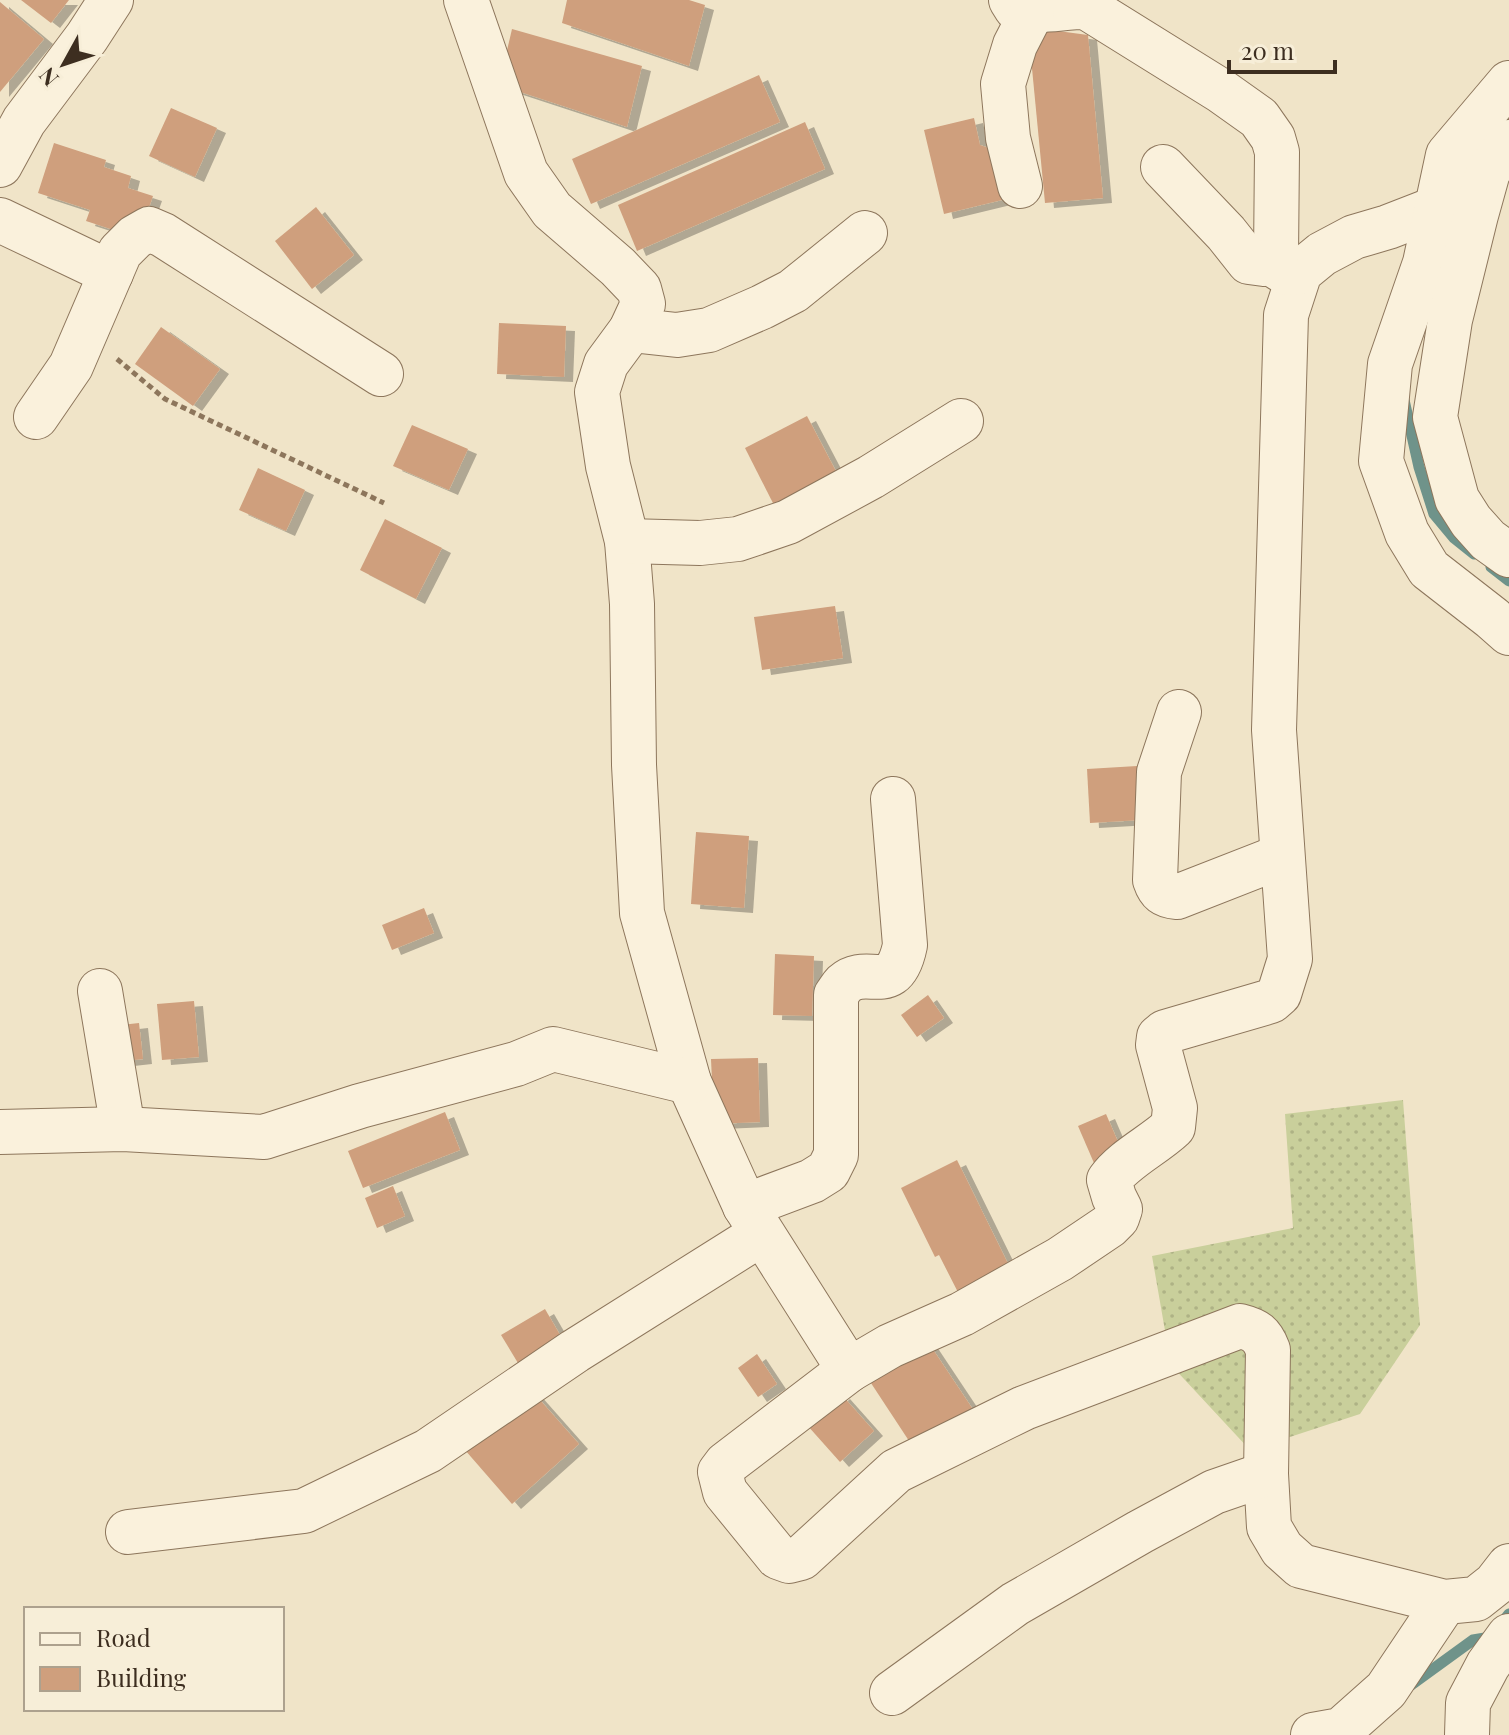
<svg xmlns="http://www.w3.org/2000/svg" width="1509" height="1735" font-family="'Playfair Display',serif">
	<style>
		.grass { fill: url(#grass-dots) }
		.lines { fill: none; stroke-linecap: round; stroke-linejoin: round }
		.stream { stroke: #6f938a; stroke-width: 11 }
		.building { fill: #cf9f7d; filter: url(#shadow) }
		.minor-casing { stroke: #8d765c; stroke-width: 46 }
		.path { stroke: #8d765c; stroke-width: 5; stroke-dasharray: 6 4; stroke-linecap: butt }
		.minor { stroke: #faf1dc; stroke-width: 44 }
	</style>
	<defs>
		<pattern id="grass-dots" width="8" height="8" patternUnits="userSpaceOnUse" patternTransform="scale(2)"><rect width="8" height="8" fill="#c9cf9b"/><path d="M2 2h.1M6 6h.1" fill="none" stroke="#aeb285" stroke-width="1.8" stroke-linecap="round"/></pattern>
		<filter id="shadow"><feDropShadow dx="9" dy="5" stdDeviation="0" flood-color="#0004"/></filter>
	</defs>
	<rect width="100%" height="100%" fill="#f0e4c8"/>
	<path class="grass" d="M1403 1100 1420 1325 1360 1414 1250 1450 1171 1365 1152 1256 1293 1228 1285 1114Z"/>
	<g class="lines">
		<g class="stream">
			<path d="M1404 400 1419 467 1434 514 1454 538 1474 554"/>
			<path d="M1491 567 1509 581"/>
			<path d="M1411 1685 1473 1640 1491 1637 1509 1614"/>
		</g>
	</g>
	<g class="building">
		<path d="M21 0H69L51 23Z"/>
		<path d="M567 0H689L705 5 689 66 562 23Z"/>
		<path d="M0 2 44 39 0 92Z"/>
		<path d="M1028 27 1088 35 1103 198 1045 203Z"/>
		<path d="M512 29 642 66 627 127 499 85Z"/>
		<path d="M759 75 780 122 591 204 572 159Z"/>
		<path d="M171 108 217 128 195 177 149 156Z"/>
		<path d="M974 118 980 145 1003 153 1006 199 944 214 924 130Z"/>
		<path d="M805 122 825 169 637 251 618 205Z"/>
		<path d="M54 143 106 160 104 167 131 176 128 188 153 196 142 227 129 235 86 221 90 210 38 193Z"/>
		<path d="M316 207 354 255 312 289 275 241Z"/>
		<path d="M499 323 566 326 564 377 497 374Z"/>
		<path d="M161 327 220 369 193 406 135 364Z"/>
		<path d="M807 416 840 479 777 511 745 448Z"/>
		<path d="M412 425 468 449 449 490 393 466Z"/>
		<path d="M258 468 305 490 286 531 239 510Z"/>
		<path d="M385 519 442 548 416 599 360 570Z"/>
		<path d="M835 606 843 658 762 670 754 617Z"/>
		<path d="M1137 766 1141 820 1090 823 1087 769Z"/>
		<path d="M696 832 749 836 744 908 691 904Z"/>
		<path d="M424 908 434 933 392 950 382 925Z"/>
		<path d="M775 954 814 956 812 1016 773 1015Z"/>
		<path d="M928 995 944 1018 917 1037 901 1015Z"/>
		<path d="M194 1001 199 1057 162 1060 157 1004Z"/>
		<path d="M139 1023 143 1059 116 1062 112 1026Z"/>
		<path d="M758 1058 760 1122 714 1124 711 1059Z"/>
		<path d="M445 1112 460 1150 363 1188 348 1151Z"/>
		<path d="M1106 1114 1125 1158 1097 1170 1078 1126Z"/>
		<path d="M957 1160 1016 1280 965 1306 939 1255 935 1257 901 1188Z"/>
		<path d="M393 1186 405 1216 377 1228 365 1198Z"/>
		<path d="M545 1309 567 1347 524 1373 501 1335Z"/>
		<path d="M926 1339 972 1408 913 1447 867 1377Z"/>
		<path d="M757 1354 777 1384 758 1397 738 1368Z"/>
		<path d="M532 1391 579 1444 512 1504 465 1450Z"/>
		<path d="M841 1394 874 1431 840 1462 807 1425Z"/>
	</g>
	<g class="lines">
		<defs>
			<g id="minor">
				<path d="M466 0 526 173 552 210 618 267 639 289 643 304 631 330 606 364 597 392 608 466 627 541 632 604 634 765 642 913 689 1082 745 1206 849 1370 890 1346 962 1314 1060 1259 1109 1226 1117 1218 1120 1209 1114 1197 1109 1180C1124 1159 1154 1145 1173 1127L1175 1108 1158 1045 1159 1037 1165 1032 1271 1001 1279 994 1290 959 1274 730 1286 315 1300 272 1322 254 1354 237 1388 227 1437 208"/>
				<path d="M1011 0 1016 8C1040 13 1062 7 1086 7L1221 91 1259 118 1273 138 1277 152 1276 257 1280 269 1287 273 1300 272"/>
				<path d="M1509 83 1448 155 1425 263 1390 364 1381 461 1407 533 1429 569 1492 618 1509 633"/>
				<path d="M1509 142 1488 172 1476 215 1450 320 1435 417 1457 499 1471 521 1488 540 1509 555"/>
				<path d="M0 165 24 121 87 37 111 0"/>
				<path d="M1163 167 1226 233 1249 262 1264 264 1276 257"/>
				<path d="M1020 186 1008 138 1003 84 1015 45 1032 12"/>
				<path d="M0 220 111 273"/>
				<path d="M631 330 677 335 709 330 762 307 793 291 865 233"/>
				<path d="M36 417 71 366 120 252 135 237 149 229 163 235 381 374"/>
				<path d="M627 541 700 543 738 539 788 522 871 477 961 421"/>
				<path d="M1179 712 1159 772 1155 880C1159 892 1164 896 1177 897L1282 856"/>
				<path d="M100 991 123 1129"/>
				<path d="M0 1132 123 1129 264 1137 360 1106 516 1064 553 1049 689 1082"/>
				<path d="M745 1206 812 1181 828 1171 836 1155V995C839 991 841 987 844 984 868 963 894 999 905 945L893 799"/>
				<path d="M849 1370 726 1464 720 1472 725 1492 778 1557 789 1561 801 1558 896 1471 1024 1408 1240 1326C1256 1330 1262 1334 1268 1350L1266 1474 1269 1527 1282 1549 1301 1566 1445 1602 1476 1599 1495 1584 1509 1566"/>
				<path d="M128 1532 304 1511 428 1451 575 1351 761 1234"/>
				<path d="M892 1693 1015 1604 1140 1532 1214 1492 1266 1474"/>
				<path d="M1313 1735 1341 1730 1386 1690 1445 1602"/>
				<path d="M1467 1735 1468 1703 1488 1665 1509 1636"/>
			</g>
		</defs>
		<use href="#minor" class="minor-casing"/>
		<path class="path" d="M117 359 165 399 384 503"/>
		<use href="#minor" class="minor"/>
	</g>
	<rect x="24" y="1607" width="260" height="104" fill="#f7eed8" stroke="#ada18e" stroke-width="2"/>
	<rect x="40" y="1633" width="40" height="12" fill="#faf1dc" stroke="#ada18e" stroke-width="2"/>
	<text x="96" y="1647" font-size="24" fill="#3d2e20">Road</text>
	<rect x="40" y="1667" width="40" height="24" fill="#cf9f7d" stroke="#ada18e" stroke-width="2"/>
	<text x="96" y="1687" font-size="24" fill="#3d2e20">Building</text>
	<g transform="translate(64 64) rotate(230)" stroke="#f7eed8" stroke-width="6" paint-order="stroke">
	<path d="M0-6L14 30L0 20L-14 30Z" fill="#3d2e20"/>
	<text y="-12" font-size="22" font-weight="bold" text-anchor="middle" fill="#3d2e20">N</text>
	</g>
	<path d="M1229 60v12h106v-12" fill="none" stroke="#3d2e20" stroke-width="4"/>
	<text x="1241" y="60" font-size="24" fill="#3d2e20" stroke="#f7eed8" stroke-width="6" paint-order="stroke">20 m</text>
</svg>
